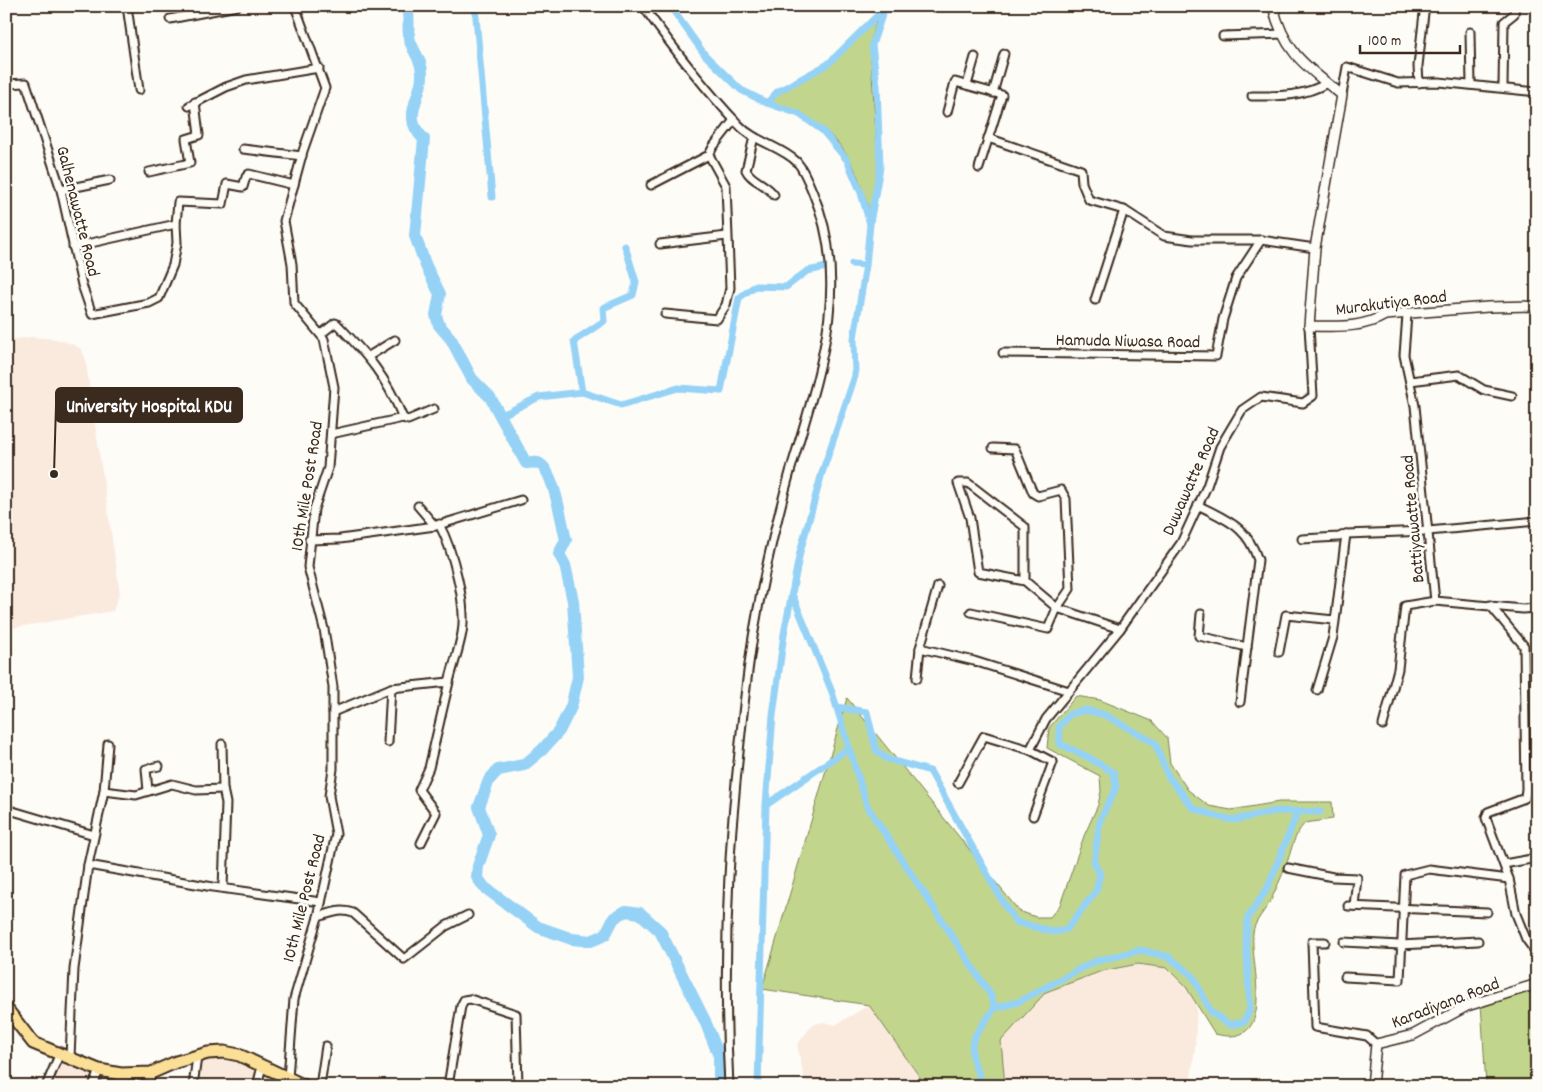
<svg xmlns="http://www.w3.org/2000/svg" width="1543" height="1092" font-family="Dekko,sans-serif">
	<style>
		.built { fill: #faeade }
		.green { fill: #c1d68c; stroke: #7e8055 }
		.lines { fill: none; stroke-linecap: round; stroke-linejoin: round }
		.canal { stroke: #95d2f6; stroke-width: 7 }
		.river { stroke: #95d2f6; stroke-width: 12 }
		.minor-casing { stroke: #3b2a1e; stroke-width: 11 }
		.tertiary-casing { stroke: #3b2a1e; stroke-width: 12 }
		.primary-casing { stroke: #3b2a1e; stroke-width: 15 }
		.minor { stroke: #fdfcf7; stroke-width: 7 }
		.tertiary { stroke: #fdfcf7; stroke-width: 9 }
		.primary { stroke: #fbdf96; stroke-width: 11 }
		.labels { text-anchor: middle; stroke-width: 5; stroke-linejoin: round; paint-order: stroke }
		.street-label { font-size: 18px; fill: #3b2a1e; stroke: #fdfcf7 }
		.leader { fill: none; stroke: #3b2a1e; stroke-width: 2 }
		.callout-dot { fill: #3b2a1e; stroke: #fdfcf7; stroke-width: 2 }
		.callout { fill: #3b2a1e; stroke: #3b2a1e; stroke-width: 2 }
		.callout-label { font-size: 19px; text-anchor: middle; font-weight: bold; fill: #fff }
	</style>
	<rect width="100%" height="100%" fill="#fdfcf7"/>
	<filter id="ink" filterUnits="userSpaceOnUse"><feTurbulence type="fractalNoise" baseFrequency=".02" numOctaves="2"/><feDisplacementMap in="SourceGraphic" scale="10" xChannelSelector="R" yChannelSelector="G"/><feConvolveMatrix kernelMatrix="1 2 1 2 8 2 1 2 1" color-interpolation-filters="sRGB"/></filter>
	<g filter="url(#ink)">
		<g class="built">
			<path d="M33 337 56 339 72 344 81 349 85 357 120 592 113 611 6 629V340Z"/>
			<path d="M1138 964 1167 968 1186 987 1197 1007 1195 1048 1190 1086H1005L1001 1041 1046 992 1102 971Z"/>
			<path d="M869 1005 926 1086H806L797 1045 812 1025 823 1022 835 1025Z"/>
			<path d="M224 1052 300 1086H193L197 1057Z"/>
			<path d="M60 1053 90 1067 151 1073 149 1086H62L48 1081Z"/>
		</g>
		<g class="green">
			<path d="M877 19 870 43 878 166 870 211C863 194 858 172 848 157 829 126 803 114 770 102L780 93 829 66Z"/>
			<path d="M1076 696 1100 700 1152 721 1167 738 1170 763 1188 790 1209 806 1231 810 1279 802H1332L1333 819 1305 823C1292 837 1292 851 1285 868 1281 878 1276 889 1271 900 1266 910 1254 921 1253 933 1250 967 1279 1050 1215 1034L1186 987 1167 968 1138 964 1102 971 1046 992 1001 1041 1005 1086H926L869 1005 762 989 847 698 1019 911 1036 917H1050L1060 905 1084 836 1098 805 1101 791 1100 776 1047 748 1049 728Z"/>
			<path d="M1537 984V1086H1486L1481 1002Z"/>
		</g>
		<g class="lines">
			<g class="canal">
				<path d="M475 6 492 197"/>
				<path d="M670 6 705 55 741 90 767 103 799 114 823 131 847 160 861 193 870 224 866 265 854 338 855 376 822 473 800 552 784 634 773 715 766 805 758 1086"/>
				<path d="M767 103 777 92 828 64 882 11"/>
				<path d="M870 223 880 167 877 86 872 45 885 6"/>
				<path d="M852 264 866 265"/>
				<path d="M582 392 574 341 604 321 603 308 633 295 636 282 625 246"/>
				<path d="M500 416 539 397 582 392 621 405 678 388 721 391 739 298 755 286 786 287 807 271 827 267"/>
				<path d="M792 594 832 692 867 806 990 994 995 1008C969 1043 964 1044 984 1086"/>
				<path d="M837 707 867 712 876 750 887 759 930 771 1004 904 1016 922 1054 932 1067 929 1096 891 1100 874 1094 863 1100 820 1116 788 1114 773 1088 757 1060 744 1059 727 1070 714 1086 710 1105 715 1155 743 1168 776 1193 808 1219 817 1234 820 1276 811 1320 812"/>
				<path d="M766 805 849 748"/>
				<path d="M995 1008 1018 1002 1093 962 1141 950 1169 957 1193 976 1211 1012 1230 1025 1244 1022 1250 1009 1246 938 1248 917 1267 889 1298 811"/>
			</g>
			<path class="river" d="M407 6C410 18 407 30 410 41 413 50 419 58 421 66 428 93 397 114 424 139L415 236 426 266 440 294 436 315 439 325 451 339 472 379 490 397 526 463C529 463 534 462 538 463 554 468 562 525 566 540L559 554 565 565 573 601 578 677 571 707 559 731 542 750 524 765 498 770 489 780 479 807 489 835 478 866 477 877 484 887 538 927 572 939 591 941 605 935 614 918 626 911 640 913 660 931 705 1021 719 1056V1086"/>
			<defs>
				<g id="minor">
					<path d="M127 6 139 90"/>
					<path d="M643 6C673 48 703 87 738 124 754 142 781 146 797 162 804 170 809 183 813 193 853 287 817 380 790 472 775 526 762 582 753 637 745 685 741 734 736 782 726 883 724 985 729 1086"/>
					<path d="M170 19 237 6"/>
					<path d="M1470 32 1471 85"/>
					<path d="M1223 36 1283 34"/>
					<path d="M1419 83 1418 66 1424 13"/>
					<path d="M6 84 26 83 61 190 82 285 92 314 149 303 159 298 173 265 177 243 176 224 178 202 223 204 227 184 243 187 246 177 249 174 294 185"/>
					<path d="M967 85 975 57"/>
					<path d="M1503 87 1504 22 1514 14 1515 6"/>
					<path d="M993 93 1004 54"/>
					<path d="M1342 95 1347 67 1398 83 1439 82 1537 92"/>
					<path d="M1252 96C1278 96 1303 97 1327 83"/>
					<path d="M189 106 226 87 246 80 319 68"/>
					<path d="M947 112 955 82 1002 95 979 168"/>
					<path d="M754 137 746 170C751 181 767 184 774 195"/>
					<path d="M988 138 1081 170 1082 183 1089 200 1124 210 1164 236 1192 240H1261L1315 248"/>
					<path d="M243 149 302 156"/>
					<path d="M149 172 190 163 186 139 199 135 195 102"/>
					<path d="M651 185 709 155 713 147 734 120"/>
					<path d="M61 190 110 180"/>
					<path d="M660 244 727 236"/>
					<path d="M73 247 176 224"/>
					<path d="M1095 300 1124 210"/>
					<path d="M665 314 717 319 726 305 730 288 726 186 709 155"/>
					<path d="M321 334 335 323 337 324C368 356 386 376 403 418L331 434"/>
					<path d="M1003 353 1216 356 1223 319 1236 278 1261 240"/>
					<path d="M369 356 395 340"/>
					<path d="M1410 381 1459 375 1484 390 1512 396"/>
					<path d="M403 418 408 420 434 409"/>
					<path d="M1198 505C1228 521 1247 526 1258 560L1240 702"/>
					<path d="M418 506 435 526"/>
					<path d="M439 524C453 550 467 605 462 633 459 649 453 666 449 682"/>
					<path d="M1302 539 1339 537 1346 534 1428 531 1537 521"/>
					<path d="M309 540 340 539 435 526 521 500"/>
					<path d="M1025 581 978 572 970 518 958 483H968L1025 527V581L1057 608 1120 629"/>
					<path d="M938 586 920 648 974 661 1069 691"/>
					<path d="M1435 601 1523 609 1537 608"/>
					<path d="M1490 605 1524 646 1526 789 1525 798 1488 812 1486 818 1509 879 1516 914 1526 939 1537 954"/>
					<path d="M971 612 1048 629 1057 608 1070 589 1066 499 1061 490 1038 496 1033 493 1015 449 993 448"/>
					<path d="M1201 614 1199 636 1247 647"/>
					<path d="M1279 652 1286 615 1334 620"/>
					<path d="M917 678 920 648"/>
					<path d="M1317 690 1333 637 1346 534"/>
					<path d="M333 712 391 688 449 682 429 768 419 790 436 813 421 843"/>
					<path d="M1383 725 1398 669 1405 606 1435 601 1415 406 1404 355 1407 315"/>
					<path d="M388 742 391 688"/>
					<path d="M222 744 223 789 226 803 223 888"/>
					<path d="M1030 750 1046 719 1120 629 1181 543 1207 486 1220 447 1242 410 1261 397 1303 403 1313 396 1309 326"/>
					<path d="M958 783 984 736 1030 750 1053 762 1033 816"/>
					<path d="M104 791 136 795 172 784 196 790 223 789"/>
					<path d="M148 791 146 769 159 766"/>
					<path d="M6 809 94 835"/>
					<path d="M1504 864 1537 858"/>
					<path d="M88 865 213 887 321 902"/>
					<path d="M1288 868 1333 877 1357 878 1354 906"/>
					<path d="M1348 906 1487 912"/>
					<path d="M318 917C331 913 341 908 353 913L404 959 446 926 468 915"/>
					<path d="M1325 942H1312L1315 1027 1367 1036 1376 1044"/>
					<path d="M1344 942 1400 945 1478 941"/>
					<path d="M1345 977 1400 980 1405 875 1429 869 1509 879"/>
					<path d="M70 1057 74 969 88 865 104 791 108 744"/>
					<path d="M288 1078 294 999 318 917 336 834 329 796 333 769V687L324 629 308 567 314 509 328 468 334 387 324 339 294 303 292 264 284 221 303 151 325 88 295 6"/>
					<path d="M46 1086 60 1053"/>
					<path d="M93 1086 99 1070"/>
					<path d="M149 1086 151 1073"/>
					<path d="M193 1086 197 1057"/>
					<path d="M257 1086 262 1066"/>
					<path d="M320 1086 326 1046"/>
					<path d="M448 1086 461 1006 464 1000 470 999 516 1014 518 1086"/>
				</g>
				<g id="tertiary">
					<path d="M1273 6C1284 53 1307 67 1342 95L1315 248 1309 326C1336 326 1361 329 1385 315L1488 307 1537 306"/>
					<path d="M1372 1086 1376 1044 1413 1035 1467 1006 1537 984"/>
				</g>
				<path id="primary" d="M6 1008 33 1043 99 1070 121 1074 151 1073 176 1062 208 1053 224 1052 239 1055 305 1086"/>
			</defs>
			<use href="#minor" class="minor-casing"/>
			<use href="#tertiary" class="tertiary-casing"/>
			<use href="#primary" class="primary-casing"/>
			<use href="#minor" class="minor"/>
			<use href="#tertiary" class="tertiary"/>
			<use href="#primary" class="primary"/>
		</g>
	</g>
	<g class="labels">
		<g class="street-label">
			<text transform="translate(79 211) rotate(76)" y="6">Galhenawatte Road</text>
			<text transform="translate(1391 302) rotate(-7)" y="6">Murakutiya Road</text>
			<text transform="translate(1128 340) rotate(1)" y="6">Hamuda Niwasa Road</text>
			<text transform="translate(1190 481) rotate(-66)" y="6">Duwawatte Road</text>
			<text transform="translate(306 486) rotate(-81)" y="6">10th Mile Post Road</text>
			<text transform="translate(1412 519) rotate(-95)" y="6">Battiyawatte Road</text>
			<text transform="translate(303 898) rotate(-76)" y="6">10th Mile Post Road</text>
			<text transform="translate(1445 1002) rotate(-21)" y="6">Karadiyana Road</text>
		</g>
	</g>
	<path class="leader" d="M54 474L56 405"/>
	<circle class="callout-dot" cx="54" cy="474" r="5"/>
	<rect class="callout" x="56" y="388" width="186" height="34" rx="5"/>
	<g class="callout-label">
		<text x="149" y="412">University Hospital KDU</text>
	</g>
	<rect width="1543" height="1092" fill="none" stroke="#fdfcf7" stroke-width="25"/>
	<rect x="12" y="12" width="1518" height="1067" fill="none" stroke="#3b2a1e" stroke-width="2" filter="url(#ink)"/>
	<path d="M1360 45v8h100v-8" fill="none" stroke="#3b2a1e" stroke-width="2.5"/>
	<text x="1368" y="45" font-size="15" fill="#3b2a1e" stroke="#fdfcf7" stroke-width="4" paint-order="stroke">100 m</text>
</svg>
